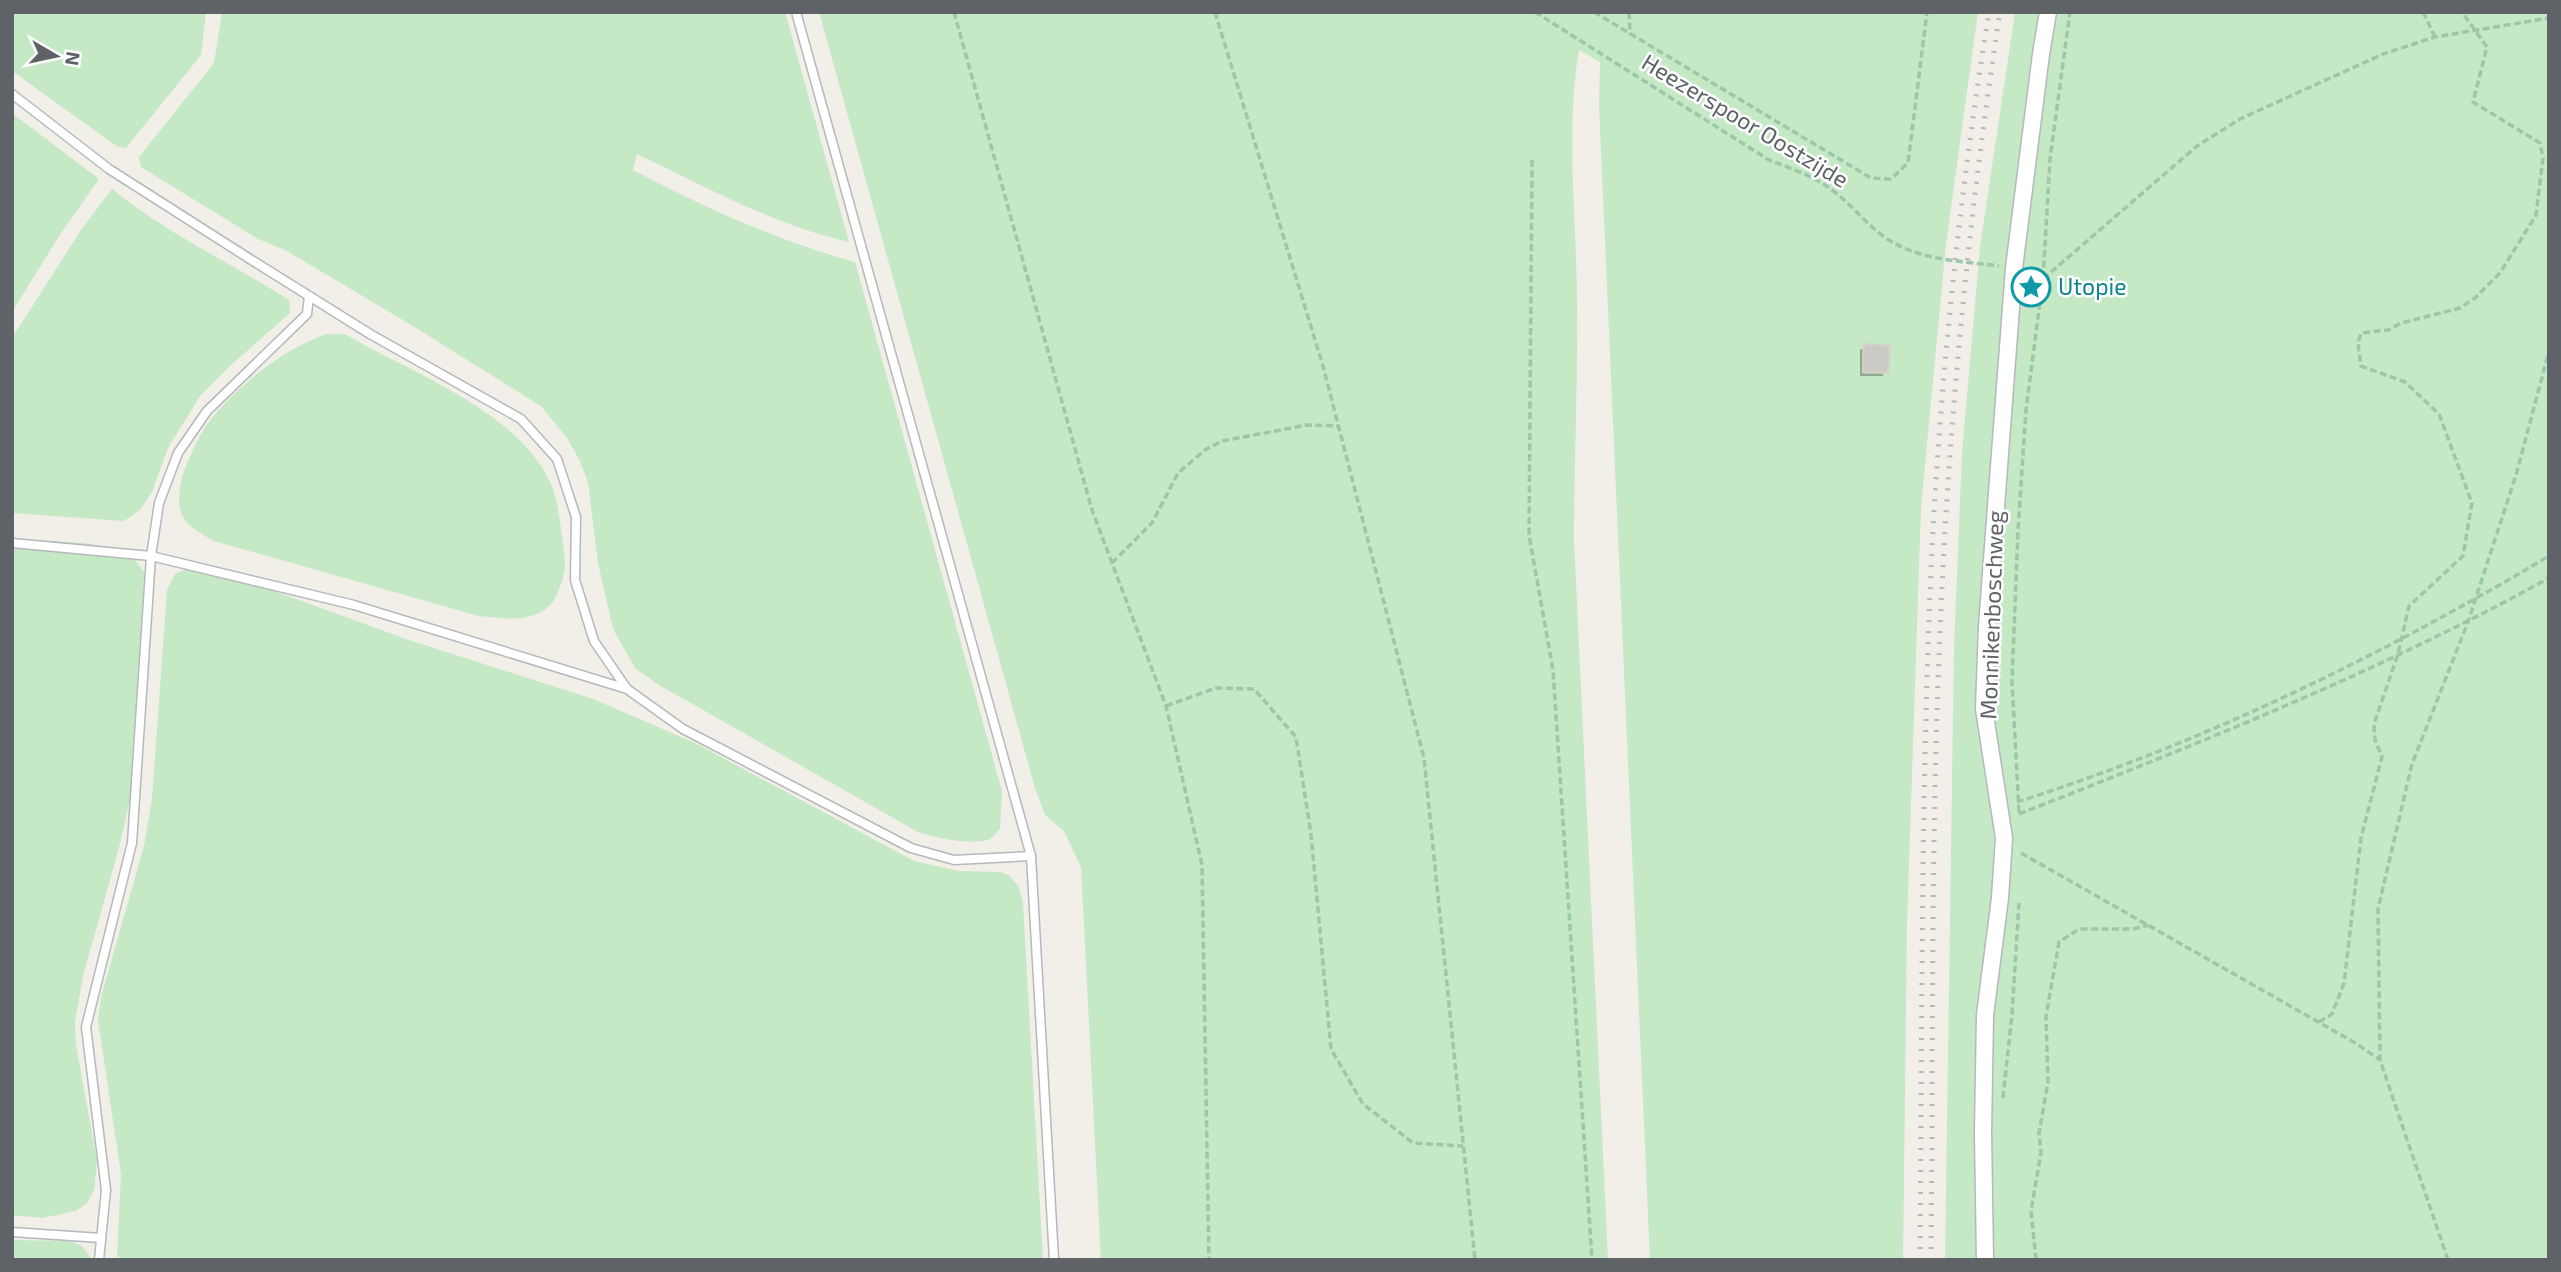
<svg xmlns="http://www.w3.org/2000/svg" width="2561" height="1272" font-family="'Exo 2',sans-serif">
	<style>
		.green { fill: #c5e8c5 }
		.building { fill: #cccac5; stroke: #d6d1c6; stroke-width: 2; filter: url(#shadow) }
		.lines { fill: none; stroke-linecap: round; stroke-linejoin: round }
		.service-casing { stroke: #b5b8bc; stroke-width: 11 }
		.minor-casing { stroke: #b5b8bc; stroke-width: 19 }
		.path { stroke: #9cc7a9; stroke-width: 3.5; stroke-dasharray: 7 3.5; stroke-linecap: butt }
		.service { stroke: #fff; stroke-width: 8 }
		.minor { stroke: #fff; stroke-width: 16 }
		.rail { stroke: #b6b7b8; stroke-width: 5; stroke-dasharray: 2 9; stroke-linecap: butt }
		.labels { text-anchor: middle; stroke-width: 5; stroke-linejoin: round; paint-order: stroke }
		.street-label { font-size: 23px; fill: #5f6368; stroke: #fff }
		.culture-label { font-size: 23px; fill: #0d838f; stroke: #fff; text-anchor: start }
	</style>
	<defs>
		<filter id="shadow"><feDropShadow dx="-6" dy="6" stdDeviation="0" flood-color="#0004"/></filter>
	</defs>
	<rect width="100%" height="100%" fill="#f1efe8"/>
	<g class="green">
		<path d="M12 12H206L201 55 126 148 118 147 12 71Z"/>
		<path d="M222 12H785L849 242C774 225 706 187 637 154L633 170C703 207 778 241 855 262L1002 791 1000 829C996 833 992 839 987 840 967 845 937 838 918 832L659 685 635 668 613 629 598 563 588 482 579 459 567 438 541 406 408 323 285 250 258 239 141 167 139 157 214 63Z"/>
		<path d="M819 12H1978L1946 244 1921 507 1907 924 1903 1260H1650L1599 106 1600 62 1579 50C1565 133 1577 221 1577 305 1578 383 1574 461 1574 540L1608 1260H1101L1081 867 1064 831 1045 815 1035 788Z"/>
		<path d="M2015 12H2549V1260H1945L1954 648 1962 453 1980 247Z"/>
		<path d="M12 113 99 179 61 233 12 312Z"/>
		<path d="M112 189C166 233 231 263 289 300L290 313 230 366 200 396 168 448 152 492 140 510 124 521 12 513V338L81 230Z"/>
		<path d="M327 334H345C410 373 528 414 554 492 558 504 559 517 561 529 563 547 568 564 562 581 559 588 556 600 550 605 532 624 501 618 479 616L214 541C205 536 190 528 184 519 175 504 180 481 186 466 193 450 200 433 211 419 241 383 283 349 327 334Z"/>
		<path d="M12 538 83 543 109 547 129 552 144 572 140 679 131 794 120 844 83 976 75 1022 76 1045 97 1161 94 1190 87 1203 76 1211 42 1218 12 1215Z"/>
		<path d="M194 566 222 572 409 640 593 699 695 743 914 861 959 871 1001 872 1010 876 1018 886 1023 903 1043 1260H127L117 1256 121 1174 98 1021 101 997 144 846 152 799 167 590 175 574Z"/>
		<path d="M12 1240 69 1241 82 1246 92 1260H12Z"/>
	</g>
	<path class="building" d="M1864 344 1890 346 1888 373 1863 372Z"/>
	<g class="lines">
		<defs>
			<g id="service">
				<path d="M796 12 1031 856 1054 1260"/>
				<path d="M12 94 109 169 250 259 370 334 521 419 557 459 576 517 575 580 594 641 627 689 683 729 911 848 954 860 1031 856"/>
				<path d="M12 543 151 556 354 605 627 689"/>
				<path d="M12 1232 101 1238"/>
				<path d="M99 1260 106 1190 86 1027 132 843 151 556 159 503 178 453 207 411 307 314 309 296"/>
			</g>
			<path id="minor" d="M1985 1260 1983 1132 1985 1015 2000 898 2004 838 1984 709 1987 626 2014 268 2041 54 2048 12"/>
		</defs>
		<use href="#service" class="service-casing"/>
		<use href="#minor" class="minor-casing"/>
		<g class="path">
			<path d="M954 12 1092 510 1166 706 1202 865 1209 1260"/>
			<path d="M1215 12 1323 366 1424 758 1475 1260"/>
			<path d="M1535 12 1769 160C1790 168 1814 176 1832 190 1854 206 1870 230 1894 243 1926 261 1963 261 1999 266"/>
			<path d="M1594 12 1871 178 1891 179 1908 163 1927 12"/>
			<path d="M1629 12 1630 35"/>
			<path d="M2423 12 2435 37"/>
			<path d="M1532 160 1529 535 1553 670 1592 1260"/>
			<path d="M2043 279 2197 146 2240 119 2383 54 2435 37 2549 18"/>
			<path d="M1112 563 1152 523 1178 473 1205 450 1222 441 1307 425 1339 426"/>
			<path d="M1166 706 1216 688 1254 689 1296 737 1311 834 1331 1049 1363 1104 1413 1143 1463 1146"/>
			<path d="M2017 802C2203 743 2381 656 2549 556"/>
			<path d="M2019 812 2012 681 2018 530 2026 410 2043 279 2050 159 2070 12"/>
			<path d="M2019 814C2200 743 2379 672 2549 578"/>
			<path d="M2021 853 2357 1044 2380 1060"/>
			<path d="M2319 1022 2332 1014 2344 983 2361 838 2382 757 2375 740 2374 724 2398 654 2409 606 2463 556 2472 503 2439 414 2405 382 2361 366 2358 343 2361 333 2388 330 2401 323 2460 308 2475 298 2500 273 2536 215 2543 158 2540 143 2473 102 2487 47 2462 12"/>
			<path d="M2003 1098 2012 1014 2019 903"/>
			<path d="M2036 1260 2031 1211 2041 1153 2039 1133 2048 1082 2046 1016 2059 942 2079 929H2133L2148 925"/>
			<path d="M2448 1260 2380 1060 2378 909 2412 764 2468 622 2516 475 2549 351"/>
		</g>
		<use href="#service" class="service"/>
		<use href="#minor" class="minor"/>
		<g class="rail">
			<path d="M1920 1260C1922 1038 1921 816 1930 594 1938 399 1958 204 1989 12"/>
			<path d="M1931 1260C1933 1059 1931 857 1939 656 1947 441 1967 226 2000 12"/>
		</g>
	</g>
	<defs>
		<symbol id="sight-ring" viewBox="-11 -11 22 22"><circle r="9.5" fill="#fff" stroke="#0f9aa8" stroke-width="1.5"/><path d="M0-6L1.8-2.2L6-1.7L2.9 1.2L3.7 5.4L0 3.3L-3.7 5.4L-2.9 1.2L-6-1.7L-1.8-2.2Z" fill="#0f9aa8"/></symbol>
	</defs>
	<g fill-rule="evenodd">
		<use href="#sight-ring" x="2009" y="265" width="44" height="44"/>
	</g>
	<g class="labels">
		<g class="street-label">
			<text transform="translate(1745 121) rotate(31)" y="8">Heezerspoor Oostzijde</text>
			<text transform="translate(1992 615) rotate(-88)" y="8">Monnikenboschweg</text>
		</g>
		<g class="culture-label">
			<text x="2058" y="295">Utopie</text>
		</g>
	</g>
	<rect width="2561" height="1272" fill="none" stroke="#5f6368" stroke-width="28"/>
	<g transform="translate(56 56) rotate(99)" stroke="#ffffff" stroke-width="5" paint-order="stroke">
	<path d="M0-5L12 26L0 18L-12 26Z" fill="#5f6368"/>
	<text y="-10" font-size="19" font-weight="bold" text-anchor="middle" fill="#5f6368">N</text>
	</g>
</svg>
